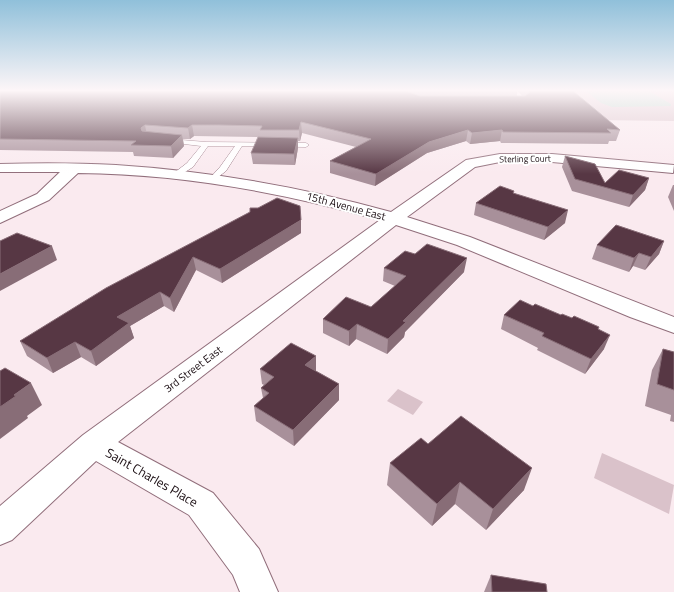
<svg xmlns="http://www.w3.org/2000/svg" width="674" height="592" font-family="'Titillium Web',sans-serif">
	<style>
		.green { fill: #dac2ca }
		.water { fill: #add3c6 }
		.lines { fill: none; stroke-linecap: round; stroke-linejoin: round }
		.lane-casing { stroke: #916e7b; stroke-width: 1 }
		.street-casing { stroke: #916e7b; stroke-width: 2 }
		.lane { fill: #fff; fill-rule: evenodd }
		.street { fill: #fff; fill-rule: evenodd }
		.wall { fill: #a8909a }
		.shaded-wall { fill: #886d77 }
		.building { fill: #573744; stroke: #886d77 }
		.labels { text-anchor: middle; stroke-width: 4; stroke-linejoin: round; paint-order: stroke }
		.far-street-label { font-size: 9px; fill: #190c11; stroke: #fff }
		.street-label { font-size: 11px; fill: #190c11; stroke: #fff }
		.near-street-label { font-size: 13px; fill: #190c11; stroke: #fff }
	</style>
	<rect width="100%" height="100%" fill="#faeaef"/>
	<g class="green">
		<path d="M563 91H674V121L597 120Z"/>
		<path d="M398 389 423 402 413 415 387 401Z"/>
		<path d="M602 453 674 485 669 514 594 478Z"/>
	</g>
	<path class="water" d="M586 91H649L671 104V106L612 107 601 103Z"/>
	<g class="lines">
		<defs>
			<path id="lane" d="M169 139 206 142 306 143 309 145 306 147 242 146 226 171 213 181 209 179 220 167 235 146H208L193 167 177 177 173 175 174 173 187 163 201 146 167 142 166 141Z"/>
			<path id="street" d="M500 154H552L674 165 673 173 552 162H500L475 167 407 217 470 237 674 317V333L630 317 457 245 396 225 118 442 213 493 259 549 278 592H240L233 575 189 515 96 461 12 540 0 545V506L83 435 380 220C282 192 180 174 78 173L49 200 0 223V211L37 194 60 172H0V164C39 163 77 163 116 165 209 171 301 187 391 212L466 160Z"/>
		</defs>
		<use href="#lane" class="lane-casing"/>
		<use href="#street" class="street-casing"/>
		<use href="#lane" class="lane"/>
		<use href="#street" class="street"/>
	</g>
	<g class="wall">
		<path d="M0 91H517V96H522L518 91H573L620 130 616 141H609L608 144 501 143 500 141 470 144 466 141 427 153 375 186 330 173V161L356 147 302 133 300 141H298V148L295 165 253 164 251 153 261 137 194 136 190 139H183L184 146 173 158 134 156 133 152 0 150Z"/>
		<path d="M565 156 605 183 649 178 645 190 629 207 572 191 562 167Z"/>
		<path d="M673 185H674V211L668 197Z"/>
		<path d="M514 193 565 223 544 240 474 215 476 203Z"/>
		<path d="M258 208 301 233 222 283 196 270 174 312 164 306 130 326 134 338 96 366 81 357 53 373 27 356 20 341Z"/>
		<path d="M664 241 659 254 645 270 633 266 629 272 592 259 597 245Z"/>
		<path d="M384 268 464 272 405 332 404 337 387 354 356 339 349 346 323 333V319L371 307 395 286 383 281Z"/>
		<path d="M533 306 599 330 604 349 585 374 537 350 538 348 501 329 504 315Z"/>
		<path d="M663 349 674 352V422L670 421 671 415 645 406 652 370Z"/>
		<path d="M260 369 316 371 339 384V400L294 446 256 421 254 406 263 398 261 388 264 385 262 384Z"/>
		<path d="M428 444 524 490 486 530 455 504 432 526 387 485 390 463Z"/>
		<path d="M491 575 547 592H484Z"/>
	</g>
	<g class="shaded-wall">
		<path d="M301 122 302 133 300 141 299 130Z"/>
		<path d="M145 125 147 136 143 139 141 128Z"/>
		<path d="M192 125 194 136 190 139 188 128Z"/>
		<path d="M468 130 466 141 427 153 375 186 376 174 429 142Z"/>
		<path d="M502 130 500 141 470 144 472 133Z"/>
		<path d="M182 135 184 146 173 158 171 146Z"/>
		<path d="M298 138V148L295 165 294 154Z"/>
		<path d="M649 178 645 190 629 207 633 195Z"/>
		<path d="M568 210 565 223 544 240 548 227Z"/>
		<path d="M301 220V233L222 283 220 269Z"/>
		<path d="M664 241 659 254 645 270 651 257Z"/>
		<path d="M52 246 57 260 0 291V274Z"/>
		<path d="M639 253 633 266 629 272 634 258Z"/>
		<path d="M193 257 196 270 174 312 170 298Z"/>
		<path d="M467 258 464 272 405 332 404 337 387 354 388 339 403 321Z"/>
		<path d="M160 292 164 306 130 326 134 338 96 366 91 351 117 317Z"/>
		<path d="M357 324 356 339 349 346V331Z"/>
		<path d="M610 335 604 349 585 374 591 359Z"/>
		<path d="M75 342 81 357 53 373 47 358Z"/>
		<path d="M316 356V371L306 380 305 365Z"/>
		<path d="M31 383 42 405 27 416 28 418 0 439V407L14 395Z"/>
		<path d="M339 384V400L294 446 293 430Z"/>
		<path d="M532 468 524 490 486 530 493 509Z"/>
		<path d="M460 482 455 504 432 526 437 504Z"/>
	</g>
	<g class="building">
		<path d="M0 91H406L420 96H525L530 92 528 91H573L620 130 607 129 611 133 503 132 502 130 472 133 468 130 429 142 376 174 330 161 371 139 301 122 299 130H260L262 126 219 125H192L188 128 145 125 141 128 142 131 182 135 171 146 131 145 136 141 0 139Z"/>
		<path d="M258 137 298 138 294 154 251 153Z"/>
		<path d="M565 156 595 164 605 183 619 170 649 178 633 195 575 179Z"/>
		<path d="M500 186 514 191 513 193 568 210 548 227 476 203Z"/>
		<path d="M277 198 300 206 301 220 220 269 193 257 170 298 160 292 117 317 129 323 91 351 75 342 47 358 20 341 106 288 250 212V208H258Z"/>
		<path d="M616 225 664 241 651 257 639 253 634 258 597 245Z"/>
		<path d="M17 233 52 246 0 274V241Z"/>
		<path d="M427 244 467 258 403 321 406 322 388 339 357 324 349 331 323 319 346 297 371 307 406 276 384 268 405 251 415 254Z"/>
		<path d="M520 300 533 306 535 304 561 315 562 314 572 318 574 316 599 327 598 329 610 335 591 359 542 336 544 333 504 315Z"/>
		<path d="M291 343 316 356 305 365 339 384 293 430 254 406 269 393 261 388 274 377 260 369Z"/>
		<path d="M663 349 674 352V390L657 384Z"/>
		<path d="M5 368 31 383 14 395 16 396 0 407V371Z"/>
		<path d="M461 416 532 468 493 509 460 482 437 504 390 463 421 438 428 444Z"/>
		<path d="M491 575 546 584 547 592H492Z"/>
	</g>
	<linearGradient id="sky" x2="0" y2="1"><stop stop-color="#90c0da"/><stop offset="0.52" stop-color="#fdf6f8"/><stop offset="1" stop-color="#fdf6f8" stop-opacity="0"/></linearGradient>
	<rect width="674" height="174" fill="url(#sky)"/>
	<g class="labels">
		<g class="far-street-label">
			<text transform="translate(525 159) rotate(-1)" y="3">Sterling Court</text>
		</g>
		<g class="street-label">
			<text transform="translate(346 206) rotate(15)" y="4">15th Avenue East</text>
			<text transform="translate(193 369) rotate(-37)" y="4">3rd Street East</text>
		</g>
		<g class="near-street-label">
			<text transform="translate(152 477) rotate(30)" y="5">Saint Charles Place</text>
		</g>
	</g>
</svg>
